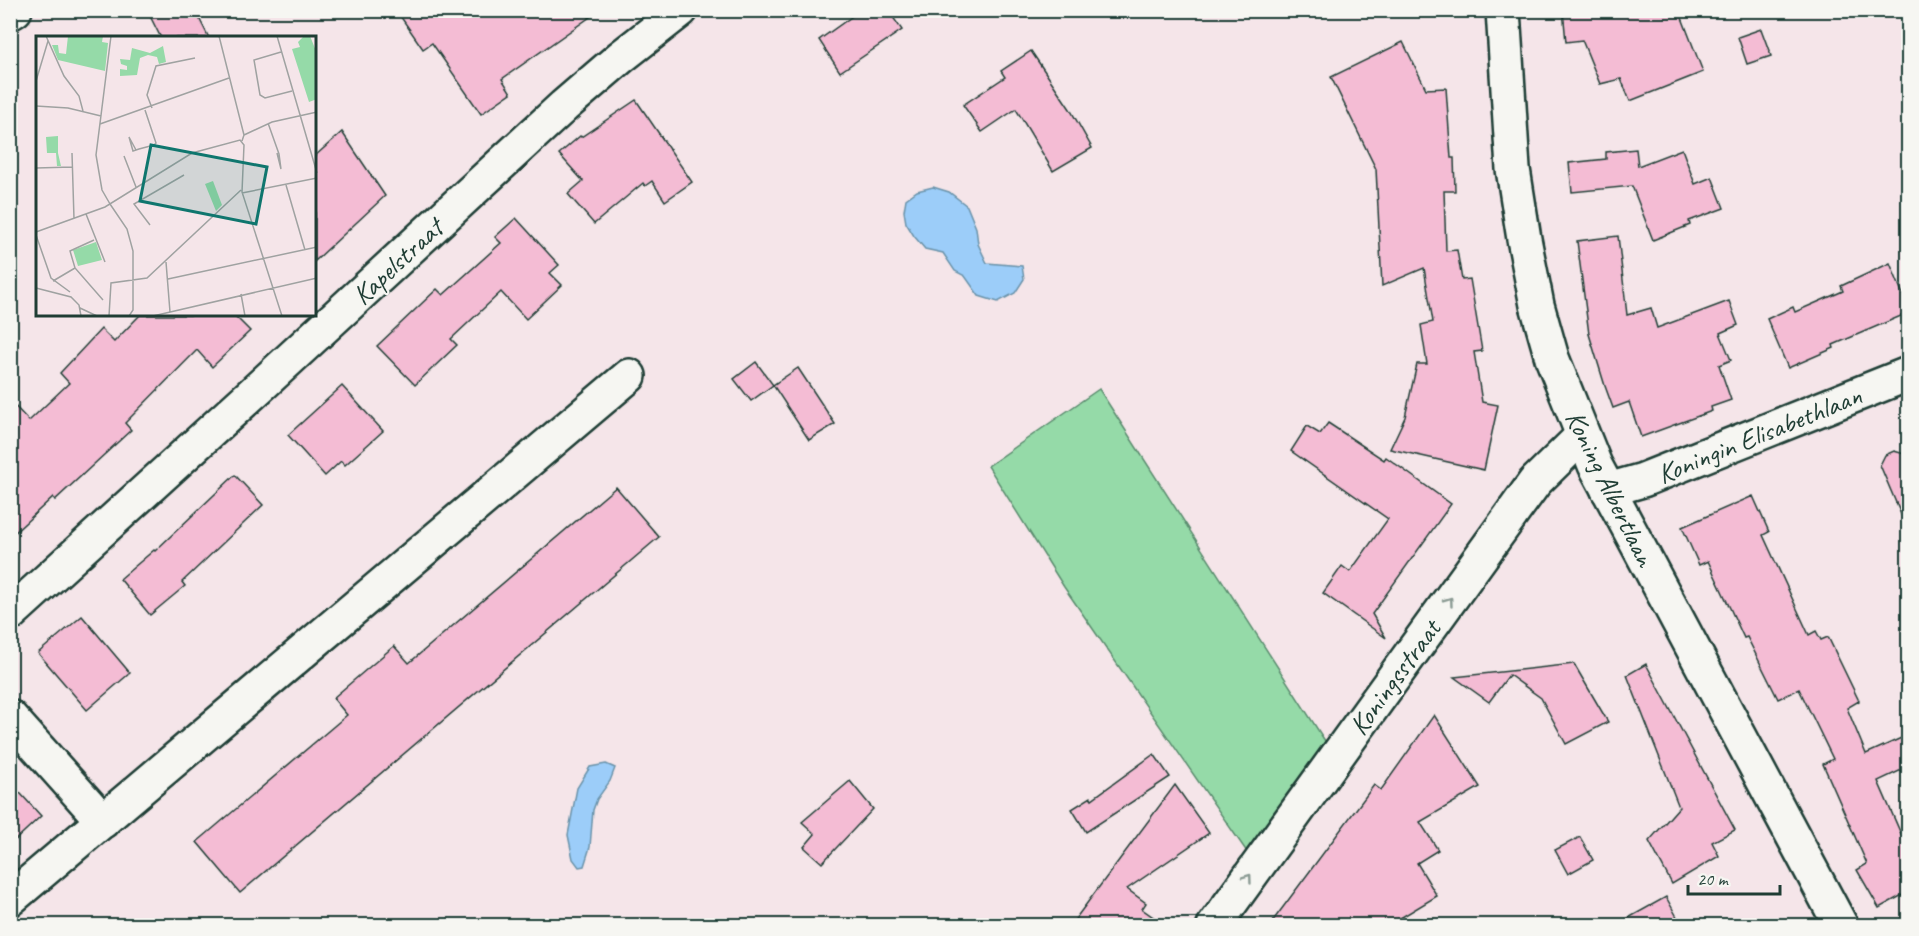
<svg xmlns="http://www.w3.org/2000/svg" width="1919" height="936" font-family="Caveat,sans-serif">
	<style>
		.green { fill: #95daa8; stroke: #5a8c6e; stroke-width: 1.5 }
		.water { fill: #9ccdf9; stroke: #6a93aa; stroke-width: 1.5 }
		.building { fill: #f4bcd4; stroke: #1f3d34; stroke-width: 1.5 }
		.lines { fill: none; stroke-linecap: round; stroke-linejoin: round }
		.minor-casing { stroke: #1f3d34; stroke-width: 38 }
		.major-casing { stroke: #1f3d34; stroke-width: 38 }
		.minor { stroke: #f6f6f2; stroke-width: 33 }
		.major { stroke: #f6f6f2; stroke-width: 33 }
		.oneway { stroke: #8a9a93 }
		.labels { text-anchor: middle; stroke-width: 4.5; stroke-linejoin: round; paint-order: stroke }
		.street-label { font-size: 28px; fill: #1f3d34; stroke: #f6f6f2 }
		.inset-road { fill: none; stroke: #9fa2a1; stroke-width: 1.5 }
		.view { fill: #0f766e; fill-opacity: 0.15; stroke: #0f766e; stroke-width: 3 }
		.inset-edge { fill: none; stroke: #1f3d34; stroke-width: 3 }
	</style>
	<rect width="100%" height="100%" fill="#f5e5e9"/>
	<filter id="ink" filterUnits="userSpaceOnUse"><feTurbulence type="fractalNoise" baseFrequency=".0167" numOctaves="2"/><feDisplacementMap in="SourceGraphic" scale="12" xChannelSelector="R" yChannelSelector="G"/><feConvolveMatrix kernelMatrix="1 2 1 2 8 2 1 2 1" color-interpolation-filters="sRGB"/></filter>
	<g filter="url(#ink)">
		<path class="green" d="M1099 389 1327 744 1247 852 1064 587 988 466Z"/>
		<g class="water">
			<path d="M933 187 949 192 967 206 976 228 978 244 987 263 1022 266 1024 279 1015 293 998 302 979 296 965 276 955 271 943 253 925 249 914 236 906 223 904 211 906 199 917 191Z"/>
			<path d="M606 764 615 768 610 781 597 799 593 810 590 847 584 866 579 867 573 859 568 835 577 788 590 767Z"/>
		</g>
		<g class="building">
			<path d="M147 10H195L209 38H161Z"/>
			<path d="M396 10H600L502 79 511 93 481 114 432 43 423 49Z"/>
			<path d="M861 10H888L902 30 840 72 819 40Z"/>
			<path d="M1563 10H1679L1703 72 1630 101 1621 79 1600 84 1582 40 1566 42Z"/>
			<path d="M1761 29 1771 56 1747 64 1738 37Z"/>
			<path d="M1403 42 1426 89 1446 88 1451 158H1454L1455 191H1444L1446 251 1457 250 1462 280 1470 279 1482 351 1474 352 1482 402 1498 405 1484 470 1390 449 1405 417 1417 364H1427L1421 325 1433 322 1424 268 1382 286 1376 169 1331 77Z"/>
			<path d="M1031 51 1070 109 1092 148 1053 171 1016 109 982 132 963 105 1005 77 1001 71Z"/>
			<path d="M636 100 692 182 665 201 652 181 645 186 643 183 594 224 568 194 583 181 559 154 580 136 581 137Z"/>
			<path d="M342 132 385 196 315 261V156Z"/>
			<path d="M1636 149 1638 166 1682 149 1695 184 1712 177 1724 208 1689 221 1690 225 1653 240 1632 186 1572 192 1569 163 1606 159V152Z"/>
			<path d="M516 218 559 265 550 273 562 285 526 319 501 292 451 339 457 345 415 385 377 346 437 289 443 295 501 243 495 237Z"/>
			<path d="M1618 236 1627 315 1651 308 1657 328 1729 301 1738 325 1720 333 1731 360 1719 365 1731 400 1711 407 1712 411 1641 437 1629 402 1613 408 1605 386 1589 334 1577 241Z"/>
			<path d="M1890 263 1908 307V313L1833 345 1834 348 1788 368 1767 319 1793 307 1795 312 1843 291 1841 286Z"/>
			<path d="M140 315H234L250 331 212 367 197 350 125 423 131 430 55 500 53 497 10 537V401L29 421 69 383 60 373 101 329 114 342Z"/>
			<path d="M756 362 773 385 751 401 734 379Z"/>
			<path d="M798 368 835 424 809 440 773 385Z"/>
			<path d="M342 386 383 431 345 465 341 461 325 476 288 435Z"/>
			<path d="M1328 423 1384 460 1386 457 1451 504 1372 614 1386 638 1323 593 1342 566 1350 572 1388 519 1291 451 1307 426 1320 434Z"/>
			<path d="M1894 451 1908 455V531L1880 465 1885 455Z"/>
			<path d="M235 475 263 505 182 582 185 586 150 615 120 579 154 550 155 551Z"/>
			<path d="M616 487 659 537 240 893 197 842 347 715 333 698 394 646 409 663Z"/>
			<path d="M1753 496 1769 532 1763 535 1809 635 1816 631 1821 640 1828 637 1859 701 1847 708 1866 754 1908 735V767L1878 781 1908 850V892L1879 908 1857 870 1867 864 1823 764 1833 759 1799 689 1778 699 1747 637 1744 638 1708 561 1699 565 1682 527Z"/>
			<path d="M82 616 130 673 87 710 38 653Z"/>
			<path d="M1574 664 1608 722 1566 744 1541 698 1509 675 1489 702 1454 677Z"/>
			<path d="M1646 664 1735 830 1712 842 1719 856 1672 884 1649 841 1679 807 1627 675Z"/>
			<path d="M1434 715 1480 787 1420 822 1438 850 1417 863 1437 896 1387 926H1269L1374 785 1381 790Z"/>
			<path d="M1154 754 1170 777 1086 832 1072 809 1091 797 1092 799Z"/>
			<path d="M850 781 873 809 822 863 804 847 815 834 802 822Z"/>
			<path d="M10 782 41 816 10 845Z"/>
			<path d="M1175 785 1209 833 1127 889 1146 903 1142 909 1166 926H1070Z"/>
			<path d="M1580 837 1593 860 1568 874 1555 850Z"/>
			<path d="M1666 897 1682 926H1614Z"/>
		</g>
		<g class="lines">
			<defs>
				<g id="minor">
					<path d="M10 13 15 10"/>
					<path d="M1608 490 1643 480 1908 374"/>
					<path d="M10 717 103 821"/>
					<path d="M10 899 629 376"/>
					<path d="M1214 926 1535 482 1582 436"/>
				</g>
				<g id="major">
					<path d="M1503 10 1513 169 1524 239 1537 305 1552 358 1595 465 1841 926"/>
					<path d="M10 614 266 381 564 106 621 57 681 10"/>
				</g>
			</defs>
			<use href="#minor" class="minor-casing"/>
			<use href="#major" class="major-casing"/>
			<use href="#minor" class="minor"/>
			<use href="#major" class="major"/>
		</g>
		<defs><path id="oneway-chevron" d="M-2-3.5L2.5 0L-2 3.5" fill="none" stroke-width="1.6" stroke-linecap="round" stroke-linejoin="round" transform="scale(1.5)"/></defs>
		<g class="oneway">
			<use href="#oneway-chevron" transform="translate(1449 601) rotate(-54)"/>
			<use href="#oneway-chevron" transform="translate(1248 878) rotate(-54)"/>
		</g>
	</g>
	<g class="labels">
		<g class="street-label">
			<text transform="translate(397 261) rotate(-43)" y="10">Kapelstraat</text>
			<text transform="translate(1759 434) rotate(-22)" y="10">Koningin Elisabethlaan</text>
			<text transform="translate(1611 488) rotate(64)" y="10">Koning Albertlaan</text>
			<text transform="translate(1394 677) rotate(-54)" y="10">Koningsstraat</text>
		</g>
	</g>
	<g transform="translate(36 36)">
		<rect width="280" height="280" fill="#f5e5e9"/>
		<path d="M32 0H67L66 6 72 7 69 35 22 24 16 9H22L23 17 30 18ZM274 0 280 15 281 63 273 66 256 13 264 11 262 6 267 1ZM127 10 130 26 123 28 121 21 112 19 104 22 101 39 84 40V33L91 34V30L85 28 84 23 94 24 96 12 114 17ZM22 100V117L25 130H21L20 117H11L10 101ZM177 145 186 169 180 175 169 148ZM60 206 66 224 42 230 37 214Z" fill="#95daa8"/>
		<path class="inset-road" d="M10 0 28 40 43 60 47 75M183 0 208 99 206 105M241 0 281 137M245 16 218 24 224 59 229 62 256 55M0 45 12 5M0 70 32 72 65 80M116 72 111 59 120 30 159 22M232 87 243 118 245 133 241 117M64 88 193 42M208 99 236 86 281 76M100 114 93 101 97 115 103 113 118 109 120 107 109 74M36 117 38 183M88 120 100 151M0 132 36 131M250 149 269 214M206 157 281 142M74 168 91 193 97 215V274L93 280M74 168 66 154 60 119 75 0M50 178 69 226M114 189 98 168 148 139M0 196 69 171 156 117 204 104 208 109 206 156 246 280M0 199 15 242 34 256M58 204 34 215 39 232 67 264M130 226 134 276M132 243 281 211M17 245 39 232M0 252 35 261 43 269 45 280M205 258 209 280M44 272 61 280M73 280 75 247 111 242 205 154M117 280 281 242"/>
		<path class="view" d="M115 109 231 131 220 188 104 165Z"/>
		<rect width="280" height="280" class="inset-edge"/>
	</g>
	<rect width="1919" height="936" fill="none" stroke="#f6f6f2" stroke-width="36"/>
	<rect x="18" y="18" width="1883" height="900" fill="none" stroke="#1f3d34" stroke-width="2" filter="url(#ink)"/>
	<path d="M1688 885v9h92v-9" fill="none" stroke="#1f3d34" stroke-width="3"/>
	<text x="1697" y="885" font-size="18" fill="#1f3d34" stroke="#f6f6f2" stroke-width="4.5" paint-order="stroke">20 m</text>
</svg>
